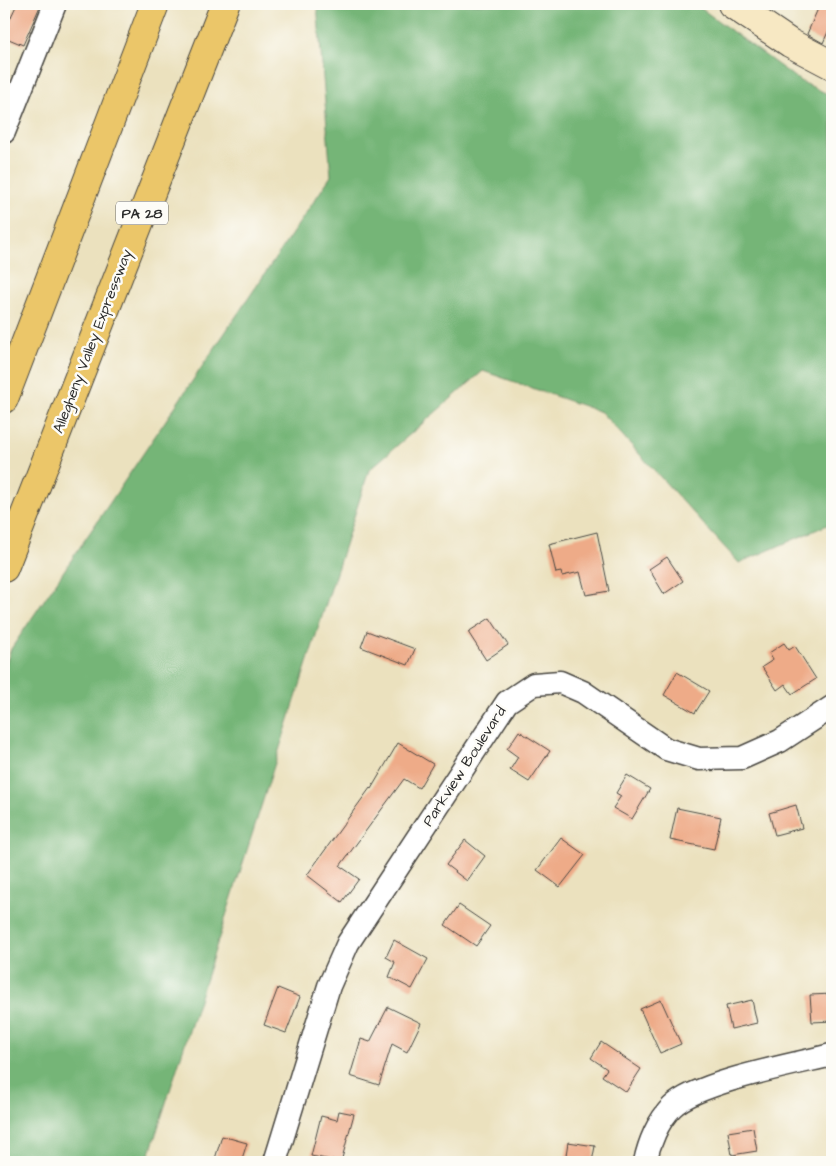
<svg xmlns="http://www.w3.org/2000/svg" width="836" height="1166" font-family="'Architects Daughter',sans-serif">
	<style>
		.forest { fill: #74b577; stroke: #507051 }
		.building { fill: #eeab88 }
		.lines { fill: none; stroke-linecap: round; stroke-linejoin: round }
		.street-casing { stroke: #484641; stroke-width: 25 }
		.secondary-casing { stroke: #484641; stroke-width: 30 }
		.highway-casing { stroke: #484641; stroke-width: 30 }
		.street { stroke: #fff; stroke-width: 22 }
		.secondary { stroke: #f7e8c3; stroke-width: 28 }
		.highway { stroke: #ebc669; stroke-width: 28 }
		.labels { text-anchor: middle; stroke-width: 5; stroke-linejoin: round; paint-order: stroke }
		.shield { fill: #fdfcf7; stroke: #6a6a68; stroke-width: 1 }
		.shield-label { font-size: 14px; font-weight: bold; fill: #2b2b2b }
		.street-label { font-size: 15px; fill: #2b2b2b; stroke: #fdfcf7 }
	</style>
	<rect width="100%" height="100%" fill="#fdfcf7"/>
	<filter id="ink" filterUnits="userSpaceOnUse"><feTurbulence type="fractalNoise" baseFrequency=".02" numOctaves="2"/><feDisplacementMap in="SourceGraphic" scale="10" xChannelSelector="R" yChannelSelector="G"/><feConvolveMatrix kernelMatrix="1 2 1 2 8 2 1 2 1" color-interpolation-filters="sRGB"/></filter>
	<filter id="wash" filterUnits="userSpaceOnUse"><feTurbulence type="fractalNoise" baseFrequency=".0096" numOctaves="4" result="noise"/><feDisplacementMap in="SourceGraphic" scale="20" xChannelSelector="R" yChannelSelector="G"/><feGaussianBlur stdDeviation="1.12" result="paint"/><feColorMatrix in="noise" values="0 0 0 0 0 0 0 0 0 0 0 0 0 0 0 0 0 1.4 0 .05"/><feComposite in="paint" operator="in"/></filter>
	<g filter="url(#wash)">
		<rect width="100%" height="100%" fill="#ebe1be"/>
		<path class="forest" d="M317 4H695L800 81 832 96V523L739 563 601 412 483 371 369 470 147 1162H4V669L11 649 331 176Z"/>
		<g id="blocks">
			<g class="building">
				<path d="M17 4H41L23 45 4 37V19L9 21Z"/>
				<path d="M820 4H832V23L823 43 807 34Z"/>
				<path d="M597 532 609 591 586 595 580 572 562 576 561 572 556 573 549 544Z"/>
				<path d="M667 557 683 581 664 594 649 569Z"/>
				<path d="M490 618 508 645 486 660 468 632Z"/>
				<path d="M367 631 415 649 408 665 361 647Z"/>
				<path d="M784 643 789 650 795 646 816 679 792 694 785 684 777 690 762 667 773 660 769 653Z"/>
				<path d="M677 672 709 691 695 713 664 695Z"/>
				<path d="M519 731 550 751 529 782 510 770 518 757 507 749Z"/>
				<path d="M398 743 433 764 419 788 404 779 340 866 359 879 342 902 307 875 370 788 371 789Z"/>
				<path d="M627 775 650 789 632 819 613 808 621 796 616 793Z"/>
				<path d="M796 805 802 828 775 835 769 813Z"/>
				<path d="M677 808 721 817 714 849 670 840Z"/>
				<path d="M561 838 585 855 560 887 537 870Z"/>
				<path d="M465 840 485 856 467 881 446 865Z"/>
				<path d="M459 905 490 926 476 946 445 925Z"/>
				<path d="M394 940 428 959 412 989 389 977 395 962 386 957Z"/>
				<path d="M278 988 300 997 286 1033 264 1025Z"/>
				<path d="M832 994V1021L812 1022 810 995Z"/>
				<path d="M661 1000 681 1044 660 1053 640 1009Z"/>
				<path d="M752 1000 757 1023 731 1029 726 1006Z"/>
				<path d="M388 1007 421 1023 407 1052 392 1044 379 1085 350 1076 361 1039 370 1042Z"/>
				<path d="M601 1042 641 1069 626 1092 602 1076 607 1069 591 1058Z"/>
				<path d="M339 1111 354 1114 341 1162 311 1156 321 1116 337 1120Z"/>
				<path d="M753 1128 757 1151 732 1155 728 1132Z"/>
				<path d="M222 1136 247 1143 241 1162H214Z"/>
				<path d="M568 1142 595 1146 592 1162H565Z"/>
			</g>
		</g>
	</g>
	<g filter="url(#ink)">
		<use href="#blocks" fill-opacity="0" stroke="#484641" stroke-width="1"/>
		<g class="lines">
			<defs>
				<g id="street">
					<path d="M4 132 55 4"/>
					<path d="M275 1162 329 986 348 943 507 702 534 684 560 682 583 692 666 749 699 759 742 758 780 741 832 707"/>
					<path d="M645 1162C649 1143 658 1121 672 1107 697 1082 795 1064 832 1055"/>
				</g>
				<path id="secondary" d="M732 4 790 43 832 65"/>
				<g id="highway">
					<path d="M4 399 155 4"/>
					<path d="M4 568 225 4"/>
				</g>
			</defs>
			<use href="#street" class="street-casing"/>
			<use href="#secondary" class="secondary-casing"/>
			<use href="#highway" class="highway-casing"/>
			<use href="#street" class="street"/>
			<use href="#secondary" class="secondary"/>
			<use href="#highway" class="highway"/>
		</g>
	</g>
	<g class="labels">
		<rect class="shield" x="116" y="201.5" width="52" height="23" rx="4"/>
		<g class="shield-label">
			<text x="142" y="218">PA 28</text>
		</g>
		<g class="street-label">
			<text transform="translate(92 341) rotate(-69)" y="5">Allegheny Valley Expressway</text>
			<text transform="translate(464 766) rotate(-57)" y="5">Parkview Boulevard</text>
		</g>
	</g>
	<rect width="836" height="1166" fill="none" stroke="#fdfcf7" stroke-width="20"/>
</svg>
